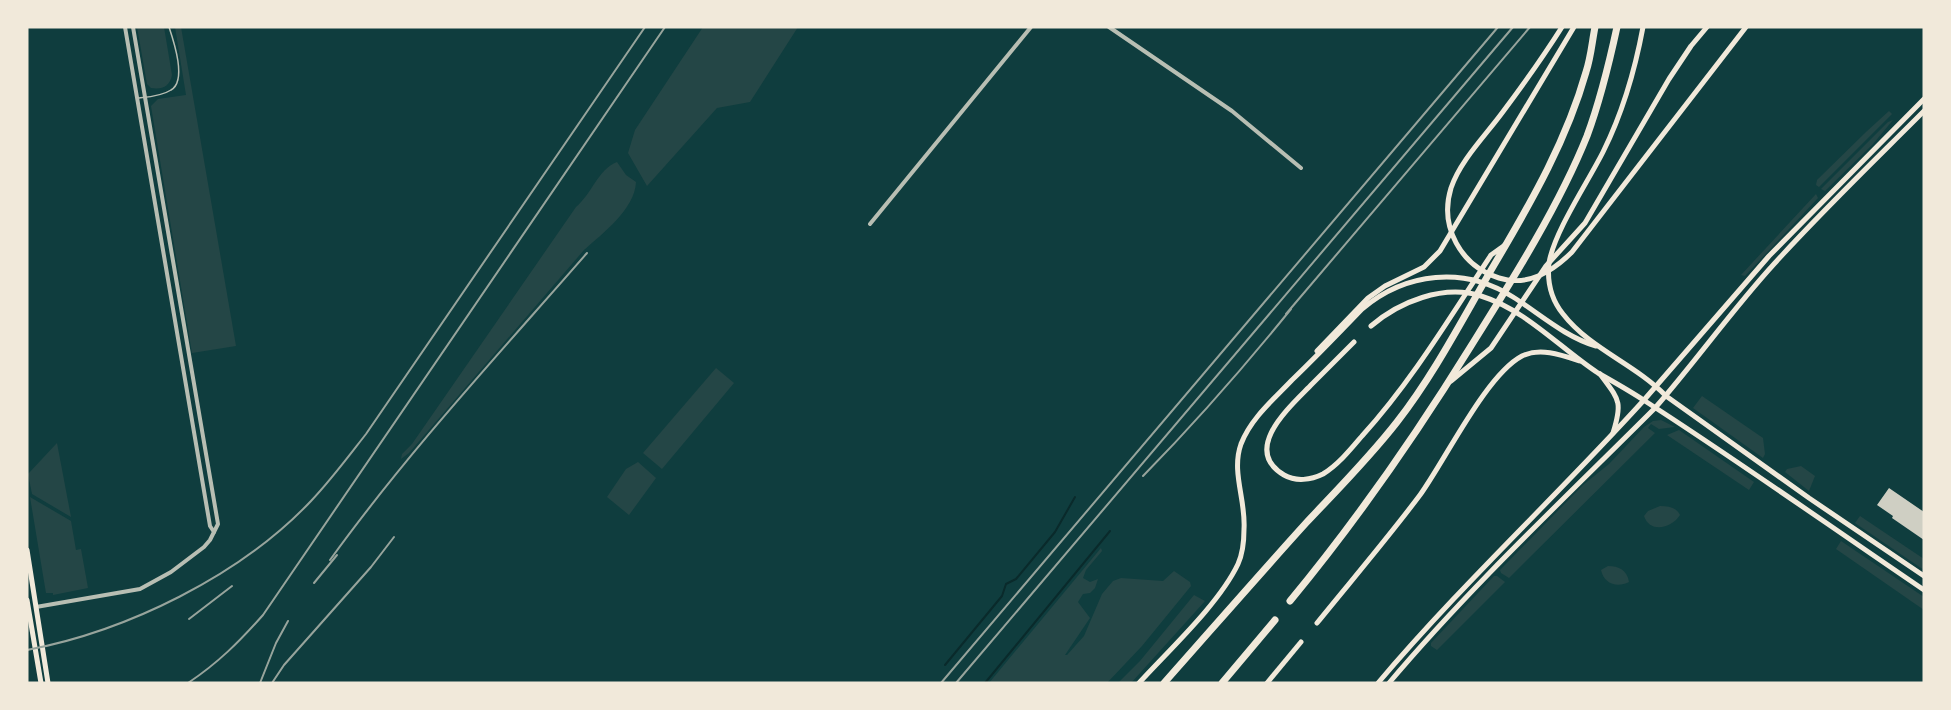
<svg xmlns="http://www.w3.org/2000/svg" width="1951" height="710" font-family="Inter,sans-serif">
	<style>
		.green { fill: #244646 }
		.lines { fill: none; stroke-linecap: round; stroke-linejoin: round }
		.stream { stroke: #0a2a2b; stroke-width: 2 }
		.building { fill: #cfcfc3 }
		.service { stroke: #b8beb3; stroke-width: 1.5 }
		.minor { stroke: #b8beb3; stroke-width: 4 }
		.secondary { stroke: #f1e9da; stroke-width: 5 }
		.primary { stroke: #f1e9da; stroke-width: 5 }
		.motorway { stroke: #f1e9da; stroke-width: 7 }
		.rail { stroke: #97a49c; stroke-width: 2 }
	</style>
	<rect width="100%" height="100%" fill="#0f3d3e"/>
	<g class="green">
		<path d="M137 27H164L172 75C170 86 162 90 151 88L147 84Z"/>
		<path d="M175 27H181L236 346 192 353 151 106 158 99 186 95Z"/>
		<path d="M703 27H798L750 102 717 108 647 186 628 153 635 130Z"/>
		<path d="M1889 111 1892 114 1819 187 1816 185 1817 180 1866 132Z"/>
		<path d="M1893 120 1873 144 1825 191 1821 189 1888 122Z"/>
		<path d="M617 162 626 175 636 182C635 209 602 234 584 250L409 453 401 459 402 454 412 444 576 207C592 194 598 169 617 162Z"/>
		<path d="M1816 194 1818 198 1745 276 1741 275Z"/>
		<path d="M716 368 734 383 662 469 643 453Z"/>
		<path d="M1702 396 1763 438 1765 454 1763 458 1693 408Z"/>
		<path d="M1661 420 1675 427 1659 429 1651 424 1648 428 1655 433 1509 578 1501 573 1500 570 1583 485 1609 464 1644 427 1653 421Z"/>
		<path d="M1679 430 1754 482 1749 490 1667 435Z"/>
		<path d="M57 443 71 517 32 494 28 474Z"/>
		<path d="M638 462 656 478 629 515 607 497 626 469Z"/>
		<path d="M1801 466 1815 476 1809 491 1785 472 1787 469Z"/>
		<path d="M30 497 71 521 76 550 81 549 88 588 53 595V593H46Z"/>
		<path d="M1660 506C1669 506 1677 508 1680 515 1672 528 1650 534 1644 516L1648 511Z"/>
		<path d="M1860 516 1924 559V570L1855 523Z"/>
		<path d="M1841 541 1924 597V610L1836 549Z"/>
		<path d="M1101 548 1102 551 1086 570 1083 578 1090 582 1098 579 1095 588 1090 593 1083 594 1078 602 1090 618 1065 655H1067L1084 636 1102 594 1113 581 1121 578 1163 581 1174 571 1190 582 1191 586 1142 646 1107 683H989Z"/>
		<path d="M1608 566C1619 566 1627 570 1629 582 1617 588 1604 584 1601 570Z"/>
		<path d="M1494 576H1497L1505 582 1437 650 1431 646V643Z"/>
		<path d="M1194 595 1205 601 1131 683H1118L1140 661Z"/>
	</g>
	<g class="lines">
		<g class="stream">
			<path d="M945 665 1002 596 1006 584 1016 579 1055 532 1075 497"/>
			<path d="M985 683 1110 531"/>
		</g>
	</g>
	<path class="building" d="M1889 488 1924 512V540L1892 518 1893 516 1877 505Z"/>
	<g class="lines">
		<path class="service" d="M139 98C149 97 162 96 171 90 187 81 174 42 169 27"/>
		<g class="minor">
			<path d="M125 27 210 526 214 532"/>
			<path d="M1109 27 1232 111 1301 168"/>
			<path d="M870 224 1031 27"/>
			<path d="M36 607 140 589 171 572 204 547 210 540 218 524 133 27"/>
		</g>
		<g class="secondary">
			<path d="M1600 374C1619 400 1623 401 1613 433"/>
			<path d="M27 550 48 683"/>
			<path d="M27 600 41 683"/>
			<path d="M1378 683C1462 584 1557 496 1644 400"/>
			<path d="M1389 683C1471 586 1565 498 1655 408"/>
		</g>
		<g class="primary">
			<path d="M1562 27C1543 57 1523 85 1502 113 1485 136 1460 161 1451 188 1439 227 1461 266 1499 278 1528 287 1552 272 1572 252L1746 27"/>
			<path d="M1643 27C1635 70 1623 112 1603 152 1588 182 1554 232 1549 263 1547 281 1551 299 1563 314 1590 349 1635 364 1666 396L1809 498 1924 576"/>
			<path d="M1371 326C1399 302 1443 284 1481 296 1526 310 1560 348 1598 373 1614 382 1630 391 1645 401 1740 462 1831 527 1924 590"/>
			<path d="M1354 342C1340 356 1326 370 1312 384 1292 405 1240 449 1284 475 1296 482 1311 480 1323 474 1338 465 1351 449 1362 436 1412 381 1450 317 1491 255L1505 245"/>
			<path d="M1317 351 1368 298 1385 286 1424 267 1440 251 1574 27"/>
			<path d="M1451 381 1491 348 1546 266 1585 223 1669 79 1691 46 1707 27"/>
			<path d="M1644 400 1769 256 1924 99"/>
			<path d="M1655 408C1696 361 1732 310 1774 264 1822 211 1873 162 1924 111"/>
			<path d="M1317 623C1351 581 1387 539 1420 495 1446 459 1486 375 1522 356 1540 347 1562 355 1580 361"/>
			<path d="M1139 683C1169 650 1219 604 1238 564 1243 553 1244 541 1244 529 1246 500 1231 472 1241 444 1251 418 1274 399 1292 380 1316 357 1339 333 1362 309 1406 272 1464 266 1513 297 1540 314 1565 337 1596 346"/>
			<path d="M1267 683 1301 642"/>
		</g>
		<g class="motorway">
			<path d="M1290 601C1357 520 1416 435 1471 346 1511 282 1559 206 1587 136 1600 101 1609 64 1617 27"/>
			<path d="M1164 683C1211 630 1258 576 1306 523 1337 490 1369 458 1397 422 1436 372 1465 314 1497 260 1533 199 1567 139 1586 72 1591 57 1592 42 1595 27"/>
			<path d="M1222 683 1275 620"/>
		</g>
		<g class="rail">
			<path d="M1286 314 1530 27"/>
			<path d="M1143 476C1195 423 1244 367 1291 309"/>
			<path d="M330 560C408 452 499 354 587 253"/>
			<path d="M314 583 337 555"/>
			<path d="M189 619 232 586"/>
			<path d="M27 650C127 631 240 576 311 501 331 480 348 457 366 434L645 27"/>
			<path d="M188 683C218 663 239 642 263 615L665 27"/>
			<path d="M260 683 276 643 288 621"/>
			<path d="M272 683 284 665 371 567 394 537"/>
			<path d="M941 683 1498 27"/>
			<path d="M956 683 1513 27"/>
		</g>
	</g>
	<rect width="1951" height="710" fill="none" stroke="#f1e9da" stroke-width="57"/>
</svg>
